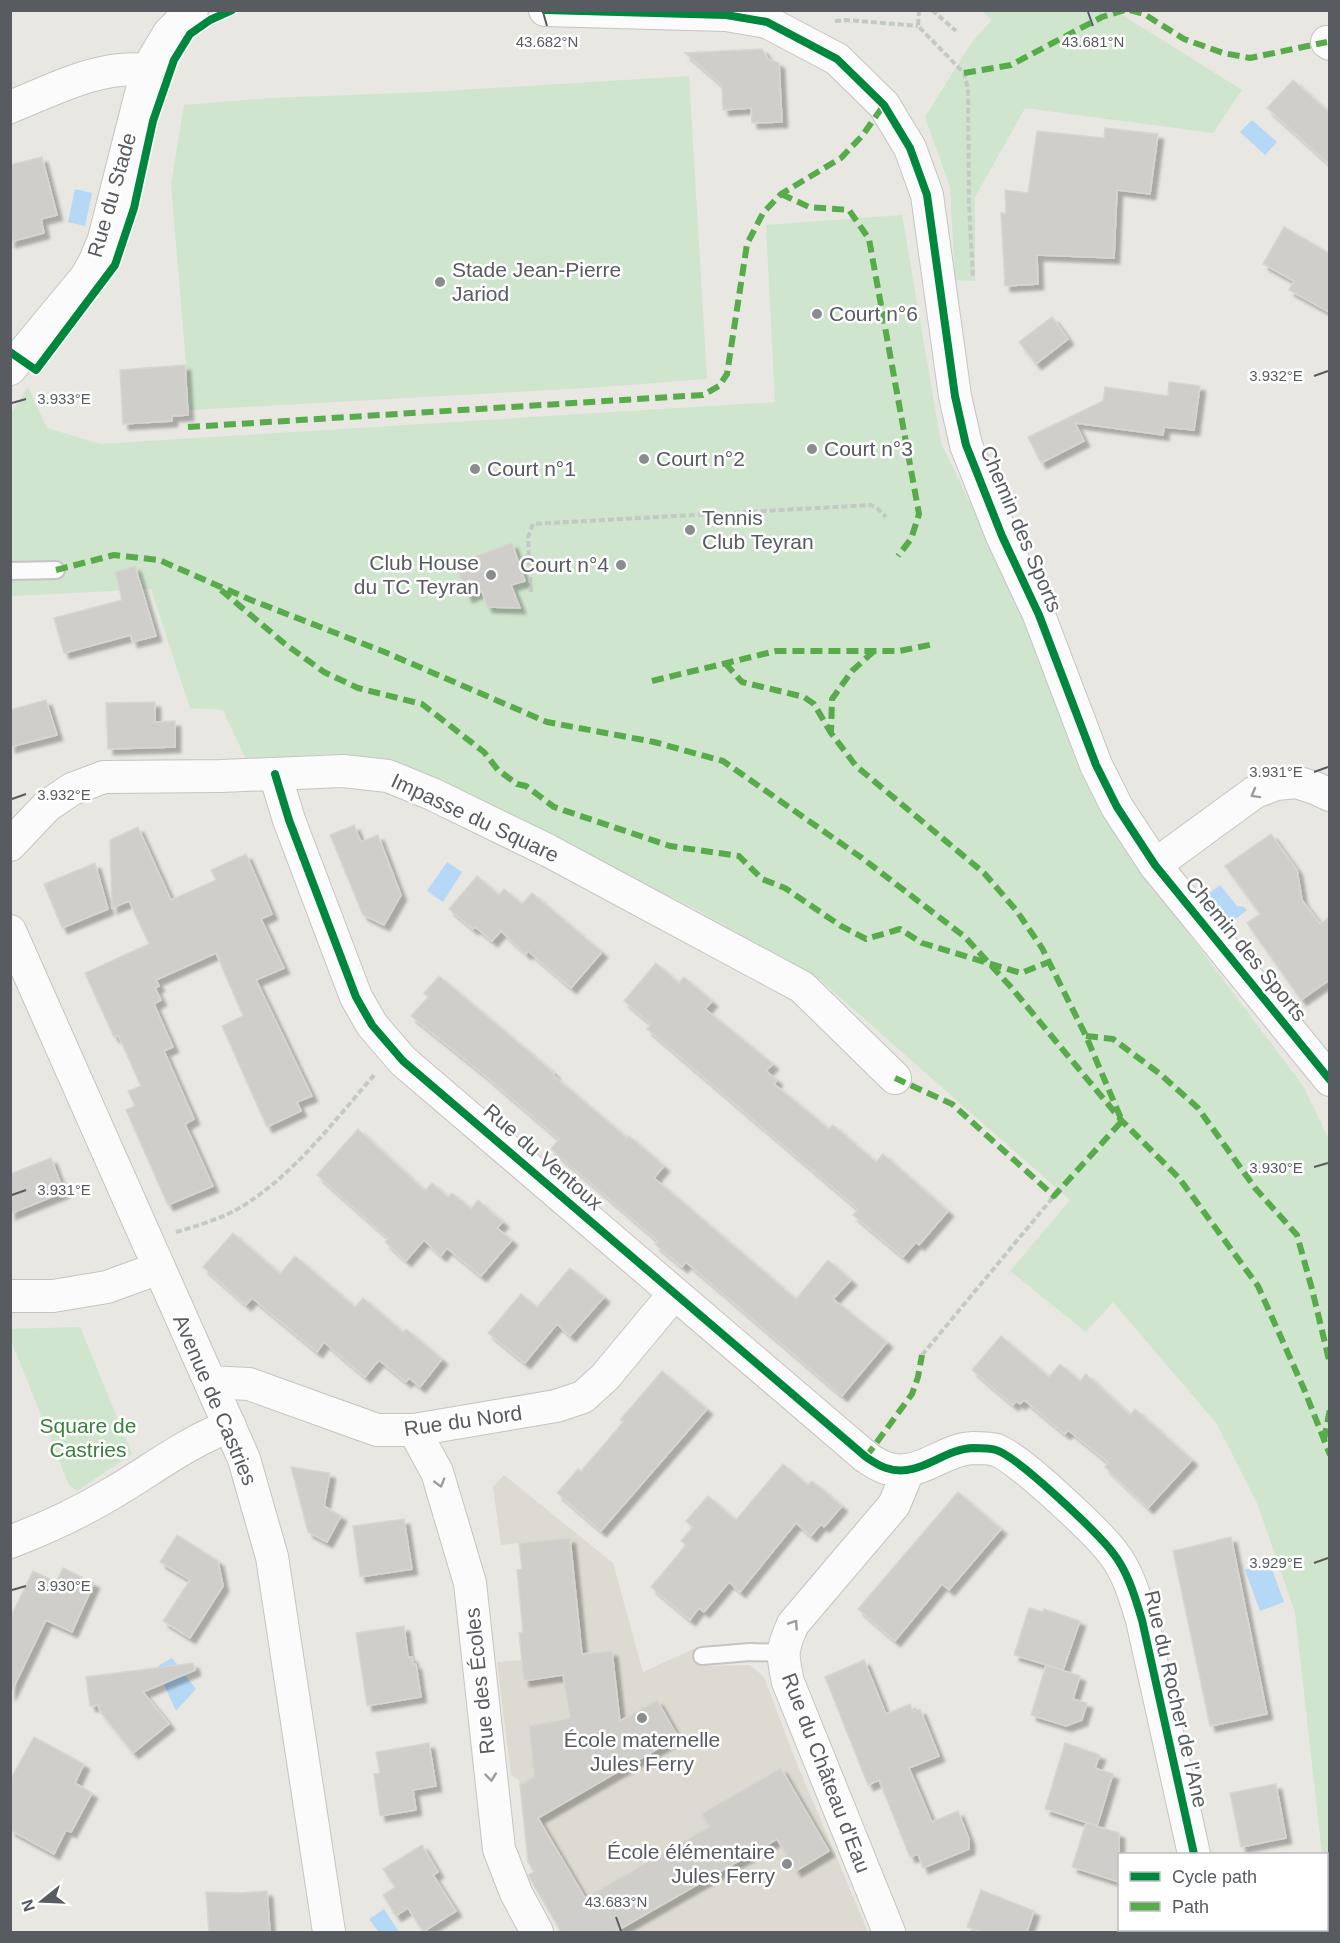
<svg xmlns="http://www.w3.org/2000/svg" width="1340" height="1943" font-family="Helvetica,sans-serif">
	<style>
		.education { fill: #dcdad1 }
		.green { fill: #cfe5cd }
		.water { fill: #b4d8f6 }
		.building { fill: #cfcecb; stroke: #d8d6d2; stroke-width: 1.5; filter: url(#shadow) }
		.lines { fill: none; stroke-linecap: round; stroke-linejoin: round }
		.service-casing { stroke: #c4c4c3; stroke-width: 20 }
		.minor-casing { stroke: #c4c4c3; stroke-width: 34 }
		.path { stroke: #c3c9c5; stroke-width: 4; stroke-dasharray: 6 3; stroke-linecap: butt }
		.service { stroke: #fcfbfb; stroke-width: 16 }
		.minor { stroke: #fcfbfb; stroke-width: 32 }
		.quiet { stroke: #58ab4b; stroke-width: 6; stroke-dasharray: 12 6; stroke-linecap: butt }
		.cycleway-casing { stroke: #fff; stroke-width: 11 }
		.cycleway { stroke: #00873e; stroke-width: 8 }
		.oneway { stroke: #9a9c9e }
		.ticks { fill: none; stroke: #585c60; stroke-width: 2 }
		.poi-dot { fill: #8a8d8e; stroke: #fff; stroke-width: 2 }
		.labels { text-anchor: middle; stroke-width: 5; stroke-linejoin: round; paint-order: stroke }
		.street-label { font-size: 21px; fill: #585c60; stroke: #fff }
		.poi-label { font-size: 21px; fill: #585c60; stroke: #fff; text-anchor: start }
		.park-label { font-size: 21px; fill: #35833b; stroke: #fff }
		.ticks-label { font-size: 15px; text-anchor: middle; fill: #585c60; stroke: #fff; stroke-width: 5; stroke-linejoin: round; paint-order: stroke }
	</style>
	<defs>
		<filter id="shadow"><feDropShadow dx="5.5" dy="5.5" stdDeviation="1.5" flood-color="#0004"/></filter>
	</defs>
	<rect width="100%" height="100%" fill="#e8e7e2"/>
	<path class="education" d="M504 1475 613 1563 643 1672 698 1647 706 1666 750 1665 764 1677 795 1759 868 1932H561L528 1875 534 1872 524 1827 519 1780 511 1775 497 1662 522 1660 519 1633 556 1629 522 1618 517 1570 522 1569 519 1543 501 1545 493 1487Z"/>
	<g class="green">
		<path d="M981 11H1116L1242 90 1213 133 1025 108 975 197V281L955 280 950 187 925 117 972 42 992 20Z"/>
		<path d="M689 76 707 379 602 387 190 410 171 185 184 105 272 98 429 92Z"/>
		<path d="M902 215 941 443 987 538 1031 636 1076 762 1125 849 1303 1086 1329 1139V1932L1326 1903V1854H1322L1295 1612 1257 1503 1217 1424 1113 1302 1086 1332 1010 1271 1070 1200 819 979 694 908 392 764 330 754 246 759 223 710 190 708 151 589 13 596 10 581V415L28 387 47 428 100 444 775 402 766 225Z"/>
		<path d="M80 1327 132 1454 77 1491 69 1485 11 1340 10 1329Z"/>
	</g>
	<g class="water">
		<path d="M1252 120 1277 142 1265 155 1240 132Z"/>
		<path d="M75 189 92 193 85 226 68 222Z"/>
		<path d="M447 862 462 872 443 902 427 891Z"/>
		<path d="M1220 885 1237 906 1244 907 1247 910 1229 924 1207 895Z"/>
		<path d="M1269 1561 1284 1602 1260 1611 1245 1570Z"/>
		<path d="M172 1658 196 1689 176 1711 157 1669 158 1666Z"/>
		<path d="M384 1909 399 1932H379L369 1919Z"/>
	</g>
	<g class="building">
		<path d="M762 49 768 59 779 63 782 122 752 123 751 108 723 110 722 85 685 53Z"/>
		<path d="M1293 80 1329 112V164L1267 108Z"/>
		<path d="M1105 128 1158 134 1150 194 1117 190 1114 258 1037 255 1038 284 1005 286 1001 213H1006L1005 190 1028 193 1037 131 1104 138Z"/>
		<path d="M42 157 57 215 41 219 44 233 10 242V165Z"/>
		<path d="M1284 227 1329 253V312L1289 290 1294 281 1263 264Z"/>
		<path d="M1052 317 1068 339 1036 364 1019 342Z"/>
		<path d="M185 365 188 415 172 416V421L123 424 120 370Z"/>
		<path d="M1169 382 1200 386 1194 430 1164 427 1163 435 1075 423 1084 441 1041 463 1028 437 1103 401 1105 387 1168 396Z"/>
		<path d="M512 543 525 581 511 585 520 608 487 607 482 591 467 597 457 569 472 564 470 558Z"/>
		<path d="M135 566 156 636 132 642 131 635 64 653 54 618 122 600 115 572Z"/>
		<path d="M46 700 57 735 10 747V710Z"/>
		<path d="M155 702V722L175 721V747L108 749 106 703Z"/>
		<path d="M354 825 361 842 378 835 401 895 384 925 363 915 330 835Z"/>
		<path d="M138 827 171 900 216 880 211 870 246 854 272 914 261 919 284 968 256 980 312 1096 297 1102 301 1111 267 1127 222 1026 243 1016 216 953 156 980 159 986 155 988 161 1000 154 1004 173 1047 164 1051 194 1119 185 1124 213 1186 168 1205 126 1110 135 1106 128 1091 141 1086 118 1035 114 1037 85 973 149 944 129 901 112 908 110 840Z"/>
		<path d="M1271 834 1297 870 1302 900 1320 924 1329 917V980L1301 1000 1247 923 1260 914 1225 866Z"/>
		<path d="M95 863 108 909 62 928 44 884Z"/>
		<path d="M477 876 499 895 504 889 522 904 532 893 602 952 571 988 528 951 526 954 501 931 492 941 475 927 473 929 449 909Z"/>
		<path d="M656 963 679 983 684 977 712 1001 705 1009 773 1064 766 1071 777 1080 774 1084 829 1129 833 1125 876 1162 883 1154 948 1211 919 1245 916 1242 903 1257 853 1215 858 1209 647 1029 651 1024 624 1001Z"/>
		<path d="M439 976 554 1073 553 1075 627 1138 629 1136 664 1166 654 1178 796 1299 828 1260 851 1280 833 1299 887 1342 842 1396 686 1262 682 1267 655 1244 658 1241 551 1149 559 1139 482 1073 411 1016 428 997 424 993Z"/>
		<path d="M358 1129 425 1191 432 1183 448 1197 452 1193 471 1209 478 1200 503 1222 497 1228 512 1240 481 1276 447 1248 441 1256 424 1240 406 1261 385 1242 388 1238 317 1175Z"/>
		<path d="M51 1158 64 1192 10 1214V1174Z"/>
		<path d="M233 1233 280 1274 295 1256 355 1307 363 1298 403 1332 406 1329 442 1359 420 1387 409 1378 406 1382 379 1360 365 1377 324 1342 317 1352 252 1298 246 1305 203 1267Z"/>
		<path d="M570 1268 604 1297 570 1336 557 1324 525 1363 488 1333 521 1294 537 1307Z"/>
		<path d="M1001 1336 1049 1377 1060 1364 1080 1381 1086 1374 1130 1415 1135 1409 1192 1460 1148 1508 1105 1467 1109 1463 1068 1430 1065 1434 1024 1400 1020 1404 1016 1401 1013 1405 972 1370Z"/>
		<path d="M662 1371 707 1409 601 1531 557 1493 578 1469 581 1471 602 1447 623 1422 620 1420Z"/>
		<path d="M783 1464 808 1485 812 1481 842 1506 824 1527 821 1524 811 1536 796 1523 740 1592 729 1582 704 1612 699 1608 690 1620 651 1587 686 1545 681 1541 693 1527 686 1521 708 1496 736 1520Z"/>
		<path d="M291 1467 330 1473 324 1506 341 1516 327 1542 308 1532Z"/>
		<path d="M958 1492 1001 1529 949 1590 942 1584 895 1641 858 1609Z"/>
		<path d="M404 1519 412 1569 360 1577 353 1526Z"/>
		<path d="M177 1535 218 1561 223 1586 190 1638 163 1621 190 1580 160 1562Z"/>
		<path d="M1231 1537 1267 1714 1210 1726 1173 1551Z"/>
		<path d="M570 1538 582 1654 612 1651 620 1721 657 1700 678 1737 538 1818 585 1898 709 1827 701 1814 781 1768 829 1851 796 1871 777 1839 615 1932H561L528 1875 534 1872 528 1862 520 1785 534 1776 529 1726 570 1718 563 1675 524 1681 519 1633 523 1632 517 1570 522 1569 519 1543Z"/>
		<path d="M63 1568 94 1583 72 1632 46 1620 10 1695V1618L33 1571 56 1582Z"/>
		<path d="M1029 1608 1043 1612 1044 1609 1080 1621 1063 1670 1014 1655Z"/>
		<path d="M404 1626 408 1657H412L413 1664H416L421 1697 367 1706 356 1633Z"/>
		<path d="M864 1660 886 1714 910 1704 913 1712 920 1709 939 1756 909 1768 932 1822 958 1811 969 1839V1849L923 1868 918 1854 910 1857 879 1780 868 1785 825 1677Z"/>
		<path d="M193 1663 195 1670 143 1692 169 1724 133 1753 100 1712 98 1705 90 1706 86 1677Z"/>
		<path d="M1046 1665 1080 1676 1073 1699 1087 1703 1082 1720 1066 1726 1031 1715Z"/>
		<path d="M34 1737 84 1764 75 1783 92 1793 71 1832 66 1830 54 1854 10 1830V1780Z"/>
		<path d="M429 1743 436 1786 413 1790 416 1810 380 1816 374 1774 380 1773 376 1752Z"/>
		<path d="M1065 1743 1100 1755 1095 1768 1113 1774 1097 1826 1045 1809Z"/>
		<path d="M1276 1784 1286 1838 1241 1847 1230 1793Z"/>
		<path d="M1086 1823 1119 1833V1882L1072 1867Z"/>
		<path d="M422 1845 438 1872 433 1875 456 1911 423 1932 408 1908 396 1916 383 1895 395 1887 383 1869Z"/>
		<path d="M981 1890 1034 1911 1027 1932H981L967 1927Z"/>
		<path d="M267 1891 270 1932H209L206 1892 241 1893Z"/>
	</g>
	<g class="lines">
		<defs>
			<g id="service">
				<path d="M10 571 56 570"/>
				<path d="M702 1656 750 1652 784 1653"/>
			</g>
			<g id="minor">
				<path d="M545 10 726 15 767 22 837 59 884 105 910 148 927 195 955 396 966 445 1002 536 1039 615 1096 765 1117 807 1155 865 1330 1080"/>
				<path d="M1327 42 1330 44"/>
				<path d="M10 107C53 90 100 64 147 70"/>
				<path d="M10 369 86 277 95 261 104 239 147 70 169 33 192 10"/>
				<path d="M275 774 289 820 356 997 372 1025 403 1061 866 1457C872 1461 879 1466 886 1468 919 1479 942 1449 973 1448 980 1448 990 1448 996 1450 1017 1456 1098 1533 1113 1553 1128 1572 1135 1597 1142 1620L1194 1854"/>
				<path d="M10 845 47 806 72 789 104 777 221 776 343 771 388 776 432 794 549 851 802 987 895 1078"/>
				<path d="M1155 865 1255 792 1276 784 1296 782 1315 788 1330 795"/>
				<path d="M10 931 244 1459 272 1557 329 1932"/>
				<path d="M10 1296H53L107 1287 159 1268"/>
				<path d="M211 1382 249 1384 377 1430H414L556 1406 583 1397 605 1377 674 1294"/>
				<path d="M414 1430 437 1472 470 1583 499 1849 516 1893 537 1932"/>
				<path d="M10 1542C47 1528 81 1512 114 1492 153 1469 187 1442 230 1426"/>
				<path d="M889 1932 788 1682C782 1655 781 1650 793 1624L894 1505 908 1471"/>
				<path d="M1186 1932 1187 1930"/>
			</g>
		</defs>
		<use href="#service" class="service-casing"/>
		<use href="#minor" class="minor-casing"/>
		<g class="path">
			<path d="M919 10 918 26 964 73 968 89 969 205 973 278"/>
			<path d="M932 10 956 31"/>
			<path d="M835 21 847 20 918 26"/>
			<path d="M531 592 528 537 533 524 871 505 877 508 886 517"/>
			<path d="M176 1232C194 1227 226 1217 241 1207 295 1174 334 1121 375 1074"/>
			<path d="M922 1355 1054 1196"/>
		</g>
		<use href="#service" class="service"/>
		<use href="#minor" class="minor"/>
		<g class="quiet">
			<path d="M1130 10 1144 14 1184 39 1223 53 1250 58 1327 42"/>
			<path d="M964 73 1011 65 1102 17 1125 10"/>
			<path d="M781 194 809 207 849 210 869 239 919 514 911 539 898 556"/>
			<path d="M188 427 703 395 719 386 727 374 747 244 763 213 781 194 841 158 862 136 884 105"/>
			<path d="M56 570 114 555 159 560 251 600 387 653 547 722 654 742 723 761 862 858 965 937 1010 986 1122 1121 1179 1178 1258 1286 1304 1389 1330 1455"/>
			<path d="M221 590 285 644 324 672 358 688 422 704 484 752 498 770 517 784 526 786 554 807 670 846 739 856 762 879 785 888 841 926 866 939 900 929 922 943 1021 973 1049 962"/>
			<path d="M874 651 852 671 832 699 831 733 856 766 984 873 1016 910 1042 948 1086 1036 1122 1121 1054 1196 952 1104 895 1078"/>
			<path d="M725 663 742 682 804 697 814 704 831 733"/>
			<path d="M652 681 776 651H899L934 644"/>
			<path d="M1086 1036 1113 1039 1160 1074 1198 1108 1255 1188 1297 1235 1312 1289 1330 1364"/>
			<path d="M1324 1440 1330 1409"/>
			<path d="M866 1457 912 1394 918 1377 922 1355"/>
		</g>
		<defs>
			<g id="cycleway">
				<path d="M545 10 726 15 767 22 837 59 884 105 910 148 927 195 955 396 966 445 1002 536 1039 615 1096 765 1117 807 1155 865 1330 1080"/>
				<path d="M10 352 36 370 115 265 134 208 153 121 174 60 190 34 210 20 232 10"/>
				<path d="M275 774 289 820 356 997 372 1025 403 1061 866 1457C872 1461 879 1466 886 1468 919 1479 942 1449 973 1448 980 1448 990 1448 996 1450 1017 1456 1098 1533 1113 1553 1128 1572 1135 1597 1142 1620L1194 1854"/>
			</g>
		</defs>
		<use href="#cycleway" class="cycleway-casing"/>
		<use href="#cycleway" class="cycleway"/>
	</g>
	<defs><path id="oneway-chevron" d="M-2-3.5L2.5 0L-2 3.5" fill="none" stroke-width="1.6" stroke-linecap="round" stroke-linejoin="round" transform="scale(1.5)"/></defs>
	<g class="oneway">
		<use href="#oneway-chevron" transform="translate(1255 794) rotate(151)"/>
		<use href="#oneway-chevron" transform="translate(440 1483) rotate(74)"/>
		<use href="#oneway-chevron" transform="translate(794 1624) rotate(-56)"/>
		<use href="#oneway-chevron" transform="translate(491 1777) rotate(84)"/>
	</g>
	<path class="ticks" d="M543 12 547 26M1088 12 1093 26M1314 376 1328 371M12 403 26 399M1314 772 1328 767M12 799 26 794M1314 1167 1328 1163M12 1195 26 1190M1314 1563 1328 1558M12 1590 26 1586M616 1917 621 1931"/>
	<g class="poi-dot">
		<circle cx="440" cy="282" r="6"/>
		<circle cx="817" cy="314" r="6"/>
		<circle cx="812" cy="449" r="6"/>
		<circle cx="644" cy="459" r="6"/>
		<circle cx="475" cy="469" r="6"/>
		<circle cx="690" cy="530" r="6"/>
		<circle cx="621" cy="565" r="6"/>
		<circle cx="491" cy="575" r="6"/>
		<circle cx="642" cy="1718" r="6"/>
		<circle cx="787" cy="1864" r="6"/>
	</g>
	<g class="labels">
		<g class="street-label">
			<text transform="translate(112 195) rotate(-74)" y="7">Rue du Stade</text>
			<text transform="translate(1021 529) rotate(67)" y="7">Chemin des Sports</text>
			<text transform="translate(475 818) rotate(25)" y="7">Impasse du Square</text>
			<text transform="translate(1246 949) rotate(51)" y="7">Chemin des Sports</text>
			<text transform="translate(543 1157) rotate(41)" y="7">Rue du Ventoux</text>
			<text transform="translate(215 1400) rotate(67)" y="7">Avenue de Castries</text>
			<text transform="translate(463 1421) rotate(-8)" y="7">Rue du Nord</text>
			<text transform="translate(480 1681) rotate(-96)" y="7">Rue des Écoles</text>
			<text transform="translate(1176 1699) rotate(77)" y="7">Rue du Rocher de l'Ane</text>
			<text transform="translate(826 1773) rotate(69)" y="7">Rue du Château d'Eau</text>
		</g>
		<g class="poi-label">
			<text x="452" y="277">Stade Jean-Pierre<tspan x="452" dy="24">Jariod</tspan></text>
			<text x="829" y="321">Court n°6</text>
			<text x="824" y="456">Court n°3</text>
			<text x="656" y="466">Court n°2</text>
			<text x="487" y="476">Court n°1</text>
			<text x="702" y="525">Tennis<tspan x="702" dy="24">Club Teyran</tspan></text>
			<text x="479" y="570" text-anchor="end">Club House<tspan x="479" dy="24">du TC Teyran</tspan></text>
			<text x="609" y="572" text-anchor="end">Court n°4</text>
			<text x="642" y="1747" text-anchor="middle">École maternelle<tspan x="642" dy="24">Jules Ferry</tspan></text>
			<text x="775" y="1859" text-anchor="end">École élémentaire<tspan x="775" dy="24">Jules Ferry</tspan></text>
		</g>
		<g class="park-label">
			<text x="88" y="1433">Square de<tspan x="88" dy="24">Castries</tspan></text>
		</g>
	</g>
	<g class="ticks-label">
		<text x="547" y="47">43.682°N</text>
		<text x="1093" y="47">43.681°N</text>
		<text x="1276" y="381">3.932°E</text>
		<text x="64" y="404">3.933°E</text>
		<text x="1276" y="777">3.931°E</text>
		<text x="64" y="800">3.932°E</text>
		<text x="1276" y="1173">3.930°E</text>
		<text x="64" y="1195">3.931°E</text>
		<text x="1276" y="1568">3.929°E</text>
		<text x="64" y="1591">3.930°E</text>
		<text x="616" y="1907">43.683°N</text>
	</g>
	<rect width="1340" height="1943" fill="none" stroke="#585c60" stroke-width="24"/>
	<rect x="1118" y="1853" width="210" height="78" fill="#ffffff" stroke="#bcbebf" stroke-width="1.5"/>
	<rect x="1130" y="1872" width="30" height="9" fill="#00873e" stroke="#bcbebf" stroke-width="1.5"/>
	<text x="1172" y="1883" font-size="18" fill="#585c60">Cycle path</text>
	<rect x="1130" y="1902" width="30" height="9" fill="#58ab4b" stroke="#bcbebf" stroke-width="1.5"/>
	<text x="1172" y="1913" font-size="18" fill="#585c60">Path</text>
	<g transform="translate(42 1901) rotate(252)" stroke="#ffffff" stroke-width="4.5" paint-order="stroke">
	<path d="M0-4.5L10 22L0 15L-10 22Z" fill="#585c60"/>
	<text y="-9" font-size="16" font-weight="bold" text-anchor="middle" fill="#585c60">N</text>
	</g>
</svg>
